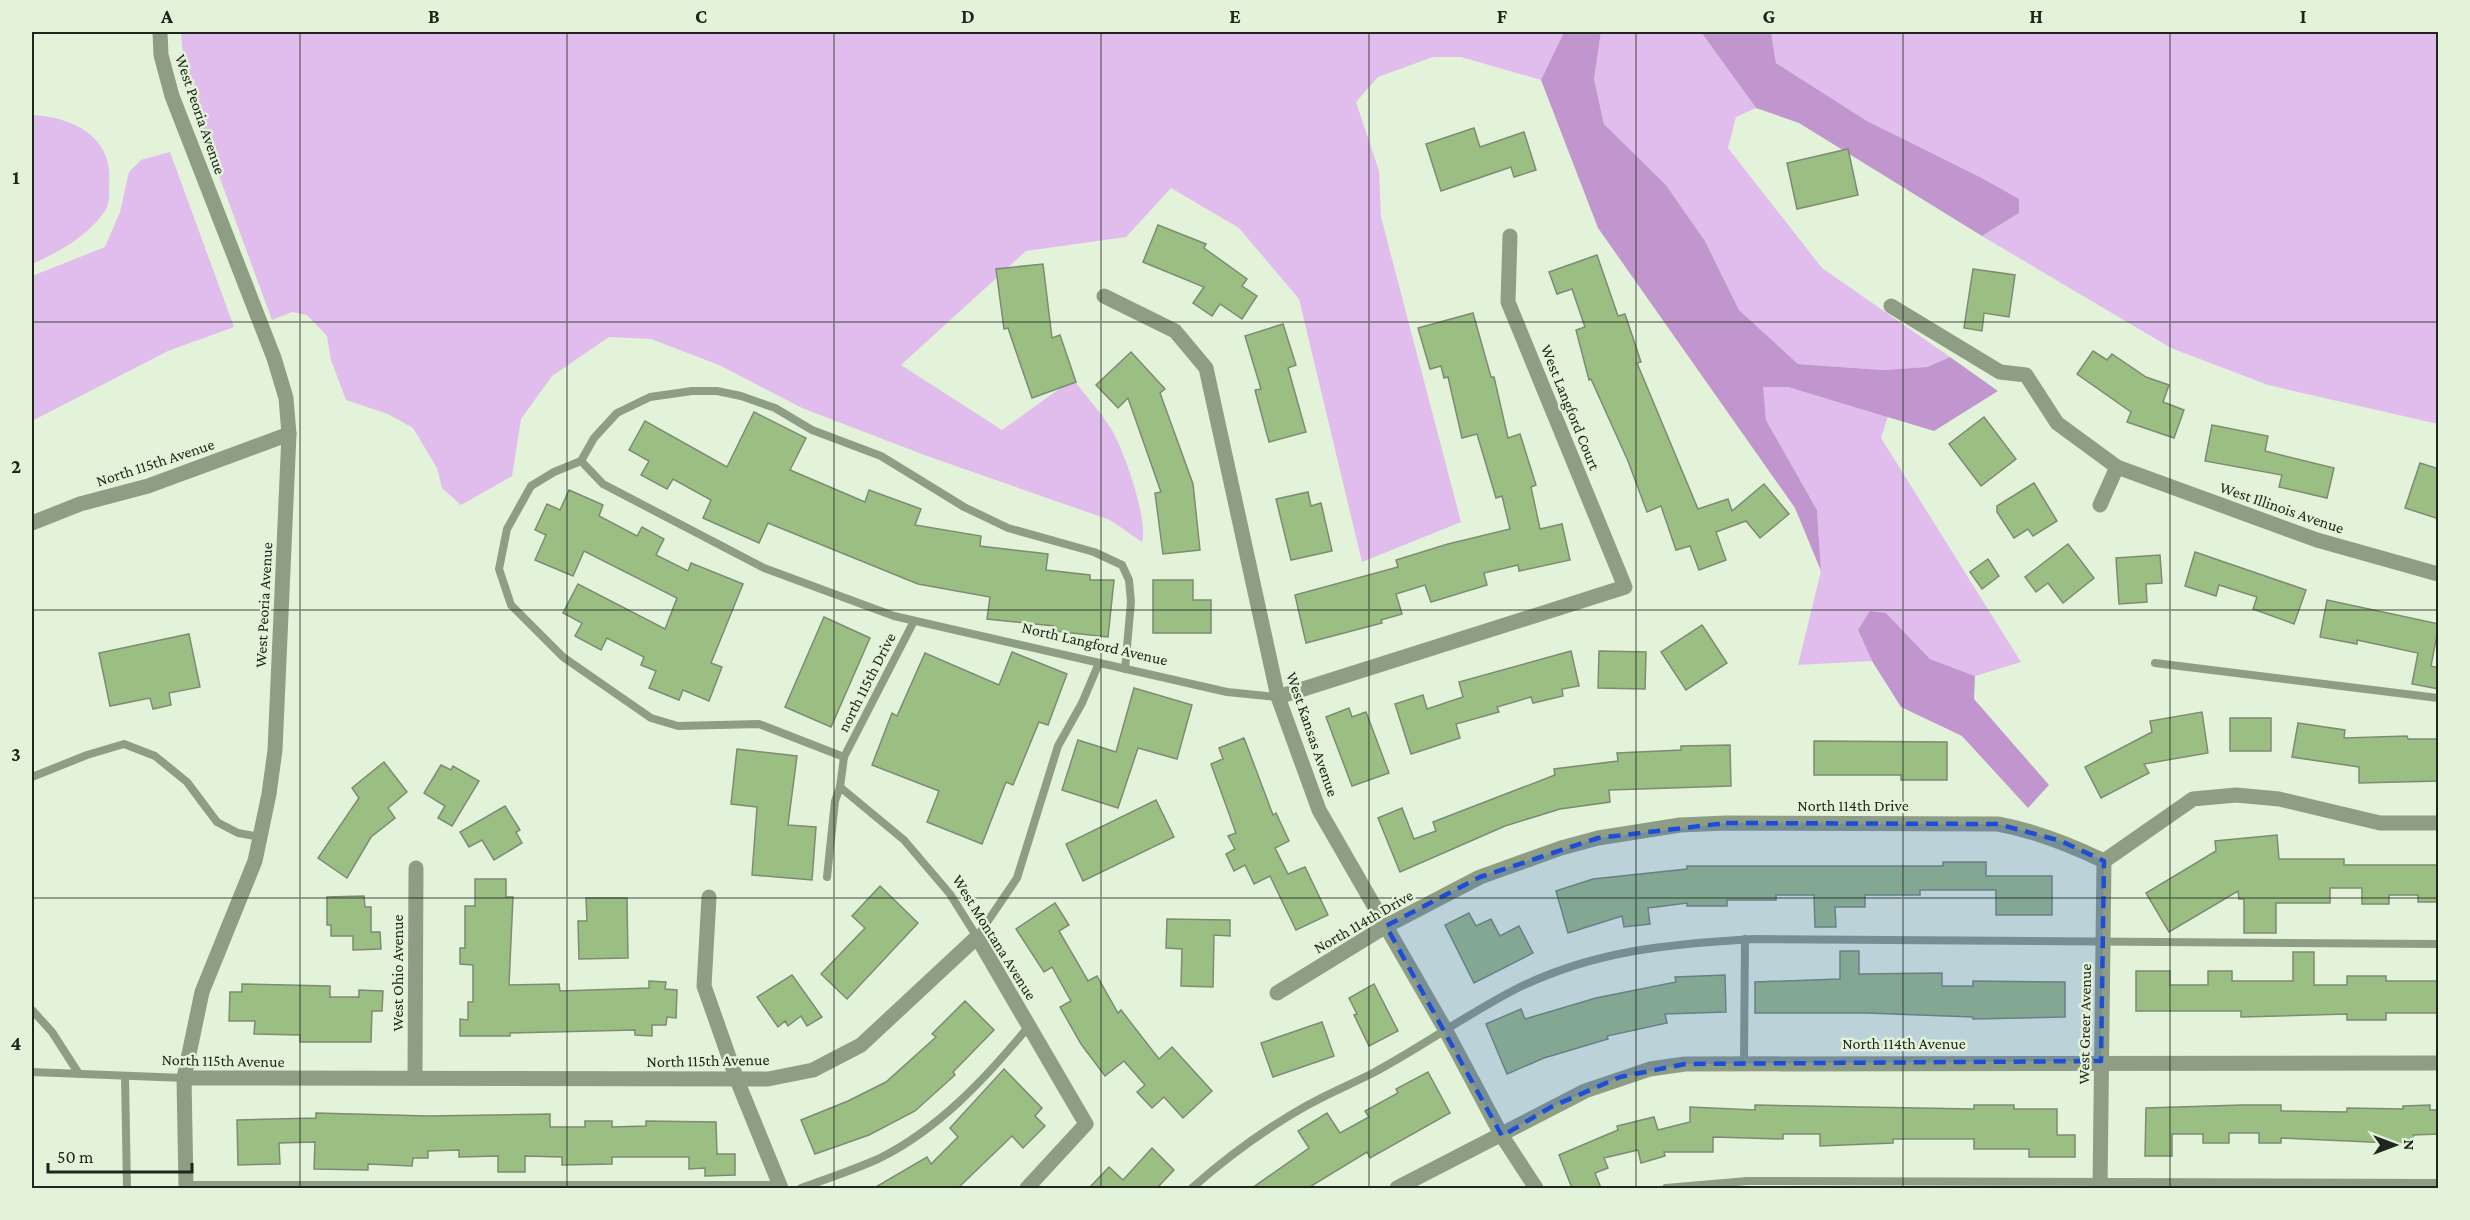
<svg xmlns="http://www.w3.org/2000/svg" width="2470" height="1220" font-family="'Crimson Pro',serif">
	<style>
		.green { fill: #e0bdec }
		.forest { fill: #c196ce }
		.building { fill: #9bbf82; stroke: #7e8b74; stroke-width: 1.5 }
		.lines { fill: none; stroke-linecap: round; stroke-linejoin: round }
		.service { stroke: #8e9e84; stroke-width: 8 }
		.minor { stroke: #8e9e84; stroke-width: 15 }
		.tertiary { stroke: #8e9e84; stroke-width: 15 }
		.marked { fill: #1d4ed8; fill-opacity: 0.2; stroke: #1d4ed8; stroke-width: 4.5; stroke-dasharray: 12 8; stroke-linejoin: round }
		.grid { fill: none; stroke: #20261d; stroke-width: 1.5; stroke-opacity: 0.55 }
		.labels { text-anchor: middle; stroke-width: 5; stroke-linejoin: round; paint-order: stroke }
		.street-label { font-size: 16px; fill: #20261d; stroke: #e3f3d9 }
		.neatline { fill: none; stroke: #20261d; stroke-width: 2 }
		.grid-label { font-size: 20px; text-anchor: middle; font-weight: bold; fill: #20261d }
	</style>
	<rect width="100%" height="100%" fill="#e3f3d9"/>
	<g class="green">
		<path d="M181 32H1564L1541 80 1461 57H1433L1378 77 1356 102 1379 171 1381 217 1461 522 1362 562 1299 299 1239 228 1171 188 1126 237 1026 251 901 365 1002 430 1073 379C1085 395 1099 410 1110 427 1123 446 1149 522 1142 542L1110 520 927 456 802 408 719 365 651 339 609 337 552 376 521 419 512 476 461 505 442 488 437 468 413 428 388 414 346 400 331 360 327 336 307 315 292 312 272 320 185 83Z"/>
		<path d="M1601 32H1701L1756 108 1736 117 1728 148 1822 268 1950 357 1927 367 1883 370 1798 364 1739 310 1705 241 1666 185 1604 124 1594 79Z"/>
		<path d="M1771 32H2438V424L2268 385 2171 348 1982 236 2019 213 1978 176 1867 121 1776 63Z"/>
		<path d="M32 115C73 117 114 137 109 184 109 192 110 204 105 211 88 236 59 252 32 264Z"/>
		<path d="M170 152 234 327 168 351 32 421V276L105 247 120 212 129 172 141 160Z"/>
		<path d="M1762 387H1788L1888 416 1881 438 2021 662 1975 676 1930 659 1886 613 1858 630 1872 661 1798 665 1821 571 1817 510 1766 420Z"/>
	</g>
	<g class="forest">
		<path d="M1564 32H1601L1594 79 1604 124 1666 185 1705 241 1739 310 1798 364 1883 370 1927 367 1950 357 1998 391 1934 431 1788 387H1763L1766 420 1817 510 1821 571 1795 508 1598 228 1541 80Z"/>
		<path d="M1701 32H1771L1776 63 1867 121 1978 176 2019 199V213L1982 236 1799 123 1756 108Z"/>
		<path d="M1870 611 1886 613 1930 659 1975 676 1974 699 2049 785 2028 808 1962 736 1901 707 1872 661 1858 630Z"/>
	</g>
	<g class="building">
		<path d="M1474 128 1480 147 1524 132 1536 170 1514 177 1511 167 1441 191 1426 144Z"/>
		<path d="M1848 149 1858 195 1797 209 1787 163Z"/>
		<path d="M1158 225 1206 244 1204 248 1247 279 1242 286 1257 296 1242 319 1220 304 1212 316 1193 303 1204 287 1143 262Z"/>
		<path d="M1597 255 1618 316 1625 314 1641 362 1637 363 1698 509 1728 499 1732 511 1764 484 1789 514 1760 538 1746 521 1716 532 1726 560 1699 570 1690 546 1676 550 1661 506 1647 512 1628 461 1591 379 1589 380 1576 330 1585 327 1572 289 1557 294 1549 272Z"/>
		<path d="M1043 264 1052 338 1060 335 1076 382 1032 398 1008 328 1004 329 996 269Z"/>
		<path d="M1973 269 2015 275 2009 317 1984 313 1982 331 1964 328Z"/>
		<path d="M1473 313 1491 377H1494L1508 438 1520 434 1536 485 1531 487 1540 529 1562 524 1570 560 1519 571 1518 565 1484 573 1487 585 1431 602 1425 585 1396 594 1402 614 1381 620 1382 623 1306 643 1295 595 1398 567 1396 560 1448 544 1510 529 1502 496 1496 498 1477 434 1462 438 1448 377 1444 378 1441 366 1430 369 1418 328Z"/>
		<path d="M1283 324 1296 365 1288 368 1306 432 1269 442 1255 390 1261 389 1245 336Z"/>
		<path d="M2093 351 2107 360 2112 354 2146 377 2169 385 2163 402 2184 410 2174 438 2127 422 2131 412 2077 374Z"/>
		<path d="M1131 352 1165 389 1160 393 1193 484 1200 550 1163 554 1155 493 1161 492 1128 398 1118 408 1096 385Z"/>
		<path d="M754 412 806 438 790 470 865 502 869 490 921 509 915 525 981 536 980 546 1048 554 1046 570 1090 575V580H1114L1108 637 1054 631V626L987 619 990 597 918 584 768 523 759 543 703 518 711 500 673 479 667 489 641 475 649 461 629 450 645 421 727 467Z"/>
		<path d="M1984 417 2016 459 1981 486 1949 444Z"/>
		<path d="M2212 425 2268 436 2265 451 2334 468 2327 498 2279 487 2282 475 2205 461Z"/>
		<path d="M2420 463 2439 469V519L2405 508Z"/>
		<path d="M2034 483 2057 521 2033 536 2028 529 2014 538 1997 512V506Z"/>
		<path d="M569 490 603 505 599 516 637 536 642 527 664 539 656 555 688 571 691 563 743 584 711 663 722 667 709 701 683 690 679 700 649 688 656 671 641 665 644 657 607 638 601 650 575 636 582 623 563 613 578 584 665 629 677 598 584 551 573 576 535 560 546 535 535 530 547 504 560 510Z"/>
		<path d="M1308 492 1311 506 1321 503 1332 551 1291 560 1276 499Z"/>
		<path d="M2068 544 2094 578 2063 603 2048 583 2036 592 2025 577Z"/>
		<path d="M2195 552 2306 590 2294 624 2253 609 2257 597 2219 585 2216 596 2185 586Z"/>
		<path d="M2160 555 2162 583 2146 584 2147 602 2119 604 2116 558Z"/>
		<path d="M1988 559 1999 576 1982 589 1970 572Z"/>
		<path d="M1153 580H1193V600H1211V633H1153Z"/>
		<path d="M2327 600 2439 624 2431 666 2439 668V689L2412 684 2418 653 2357 640V644L2320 637Z"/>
		<path d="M824 617 870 638 831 727 785 707Z"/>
		<path d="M1702 625 1727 663 1686 690 1661 652Z"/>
		<path d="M189 634 200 687 169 693 171 705 153 709 150 698 110 706 99 653Z"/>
		<path d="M1571 651 1579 686 1562 689 1563 696 1533 703 1531 697 1497 707 1499 712 1456 724 1460 738 1411 754 1395 704 1423 695 1427 709 1463 697 1459 682Z"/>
		<path d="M1599 651 1646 652 1645 689 1598 688Z"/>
		<path d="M1012 652 1067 674 1048 725 1039 722 1013 785 1006 782 982 844 927 822 939 791 872 765 892 713 897 716 925 653 999 685Z"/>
		<path d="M1134 688 1192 705 1177 759 1138 748 1118 808 1062 790 1078 740 1116 752Z"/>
		<path d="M1349 708 1352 717 1366 712 1389 773 1352 786 1326 717Z"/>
		<path d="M2202 712 2208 753 2144 764 2149 773 2101 798 2085 767 2152 732 2150 721Z"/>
		<rect x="2230" y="718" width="41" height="33"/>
		<path d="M2298 723 2345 730 2344 738 2407 736 2408 739H2439V781L2359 783V767L2292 757Z"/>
		<path d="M1244 738 1273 815 1276 813 1289 841 1275 848 1288 874 1305 867 1328 915 1296 930 1270 876 1254 884 1245 865 1234 871 1226 854 1235 849 1228 836 1236 833 1211 764 1223 759 1219 748Z"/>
		<path d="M1814 741 1947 742V780H1901V775H1814Z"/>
		<path d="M1730 745 1731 786 1609 790 1610 802 1560 809 1505 826 1400 872 1378 818 1402 808 1414 839 1436 831 1433 822 1555 775 1554 769 1618 761 1617 753 1681 750V746Z"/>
		<path d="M737 749 797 756 788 825 816 827 812 880 752 875 757 807 731 804Z"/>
		<path d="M384 762 407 792 388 808 395 818 371 837 347 878 318 858 359 798 352 788Z"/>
		<path d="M441 765 451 770 453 766 479 781 452 826 438 818 445 806 424 793Z"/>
		<path d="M1156 800 1174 837 1083 881 1066 844Z"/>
		<path d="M505 806 520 830 516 832 522 843 494 860 482 840 469 847 460 832Z"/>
		<path d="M2277 835 2279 859H2344V865H2439V902H2418V895H2389V904H2362V888H2330V903H2276V933H2244V899H2239L2238 891 2169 932 2146 893 2216 851 2215 841Z"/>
		<path d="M1943 862H1986V876H2052V915H1996V890H1920V895H1865V907H1835L1836 927H1815L1814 895H1776V900H1727V906H1687V903L1648 908 1650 924 1624 927 1622 916 1568 933 1556 891 1593 879 1687 869V866H1943Z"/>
		<path d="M475 879H506V897H513L509 985 559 984 560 991 649 988V981L666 982 665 989 677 990 676 1018 667 1017 666 1025H652V1036L635 1035V1030L510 1033V1036H460V1019L468 1020V1002H473V965L460 964V948H465V906H475Z"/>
		<path d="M880 886 918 923 847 999 821 974 865 928 852 916Z"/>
		<path d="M364 896 365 907H371V932H380L381 949 353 950V936H331V925H327V897Z"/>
		<path d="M586 898H627L628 958 579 959 578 921H587Z"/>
		<path d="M1055 903 1069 925 1059 931 1088 981 1097 976 1118 1013 1121 1010 1159 1059 1172 1047 1212 1091 1183 1118 1164 1097 1152 1108 1137 1092 1145 1085 1124 1061 1105 1076 1081 1044 1060 1007 1071 1001 1052 967 1044 972 1016 929Z"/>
		<path d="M1469 913 1476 926 1491 919 1500 936 1519 926 1533 953 1474 983 1445 925Z"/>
		<path d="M1167 919 1230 920V936L1214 935 1213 987 1181 986 1182 949 1166 948Z"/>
		<path d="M1840 951H1859V974L1942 973V986H1973V981L2065 982V1017L1973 1019V1017L1866 1013H1755V982L1840 979Z"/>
		<path d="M2293 952H2314V985H2347V976H2386V981H2438V1013H2386V1020H2347V1014L2241 1017V1011H2136V971H2170V985H2208V971H2232V981H2293Z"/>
		<path d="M792 975 822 1017 807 1026 801 1016 788 1026 785 1021 778 1027 757 997Z"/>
		<path d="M1725 975 1726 1012 1665 1014 1667 1023 1607 1036 1608 1039 1544 1058 1507 1074 1486 1024 1521 1009 1525 1019 1596 998 1676 982 1675 977Z"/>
		<path d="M242 984 330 986V997H359V990L383 991 382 1011H372L371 1042H300V1035L254 1034 255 1021H229L230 992H242Z"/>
		<path d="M1374 984 1398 1031 1369 1046 1354 1015 1357 1014 1349 998Z"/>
		<path d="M965 1001 994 1030 953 1072 955 1075 915 1111 869 1135 815 1154 801 1120 848 1101 886 1082 936 1037 932 1034Z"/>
		<path d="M1322 1022 1334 1056 1273 1077 1261 1043Z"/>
		<path d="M1004 1069 1042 1108 1035 1116 1045 1126 1023 1148 1012 1136 958 1188H874L927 1157 931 1164 958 1137 950 1128Z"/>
		<path d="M1428 1072 1450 1113 1370 1158 1367 1152 1308 1188H1252L1309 1148 1298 1131 1327 1113 1340 1133 1369 1117 1365 1111 1398 1093 1396 1089Z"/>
		<path d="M1755 1105 1974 1109V1105H2014V1109H2057V1135H2075V1157H2029V1149H1974V1139H1893V1143L1820 1146V1134H1783V1139L1713 1137V1152H1664L1665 1156 1641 1163 1638 1150 1604 1158 1608 1168 1595 1173 1601 1188H1572L1559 1155 1618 1130 1617 1126 1654 1117 1658 1130 1690 1122V1107L1755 1110Z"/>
		<path d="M2242 1105H2281V1111L2347 1112V1108L2403 1109V1106L2430 1105V1110H2439V1134L2413 1135 2414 1144 2281 1138V1143H2259V1133H2229V1143H2203V1134H2172V1156H2145L2146 1108Z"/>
		<path d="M316 1113 428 1116 550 1114V1127H585V1121H612V1127L646 1126V1121L716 1122 717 1154H735V1175L705 1176V1168L689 1169V1157H612V1164L562 1165V1157L525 1156V1172H498V1156L459 1157V1150L428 1151V1158H413L412 1166 368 1164V1170L314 1169 315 1142 279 1143 280 1164 238 1165 237 1120 316 1118Z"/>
		<path d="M1152 1148 1174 1170 1157 1188H1089L1109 1167 1123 1180Z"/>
	</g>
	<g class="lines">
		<g class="service">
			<path d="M581 461 603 484 764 568 894 616 1227 692 1278 697"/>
			<path d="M914 621 844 757 840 787 904 840 950 894 977 937 1017 878 1058 746 1082 703 1099 663"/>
			<path d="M2155 663 2438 698"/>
			<path d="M844 757 759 724 678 726 651 718 563 657 511 605 499 569 507 529 531 486 554 472 581 461 594 438 617 413 650 397 692 391H717L741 396 775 408 812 430 881 456 964 507 1008 528 1094 552 1122 565 1129 580 1131 602 1125 669"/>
			<path d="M32 777 87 755 124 744 155 756 187 782 217 822 238 833 260 837"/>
			<path d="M827 877 835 801 840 787"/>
			<path d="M32 1010 52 1032 79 1074"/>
			<path d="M1744 1061 1745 939"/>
			<path d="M32 1072 184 1078"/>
			<path d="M125 1076 127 1188"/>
			<path d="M186 1185H779"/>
			<path d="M801 1188C827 1179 853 1170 878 1159 938 1130 987 1077 1029 1026"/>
			<path d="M1192 1188C1227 1157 1265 1129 1306 1106 1327 1094 1349 1085 1371 1074 1422 1047 1468 1013 1520 987 1597 950 1670 944 1754 939L2438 944"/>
			<path d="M1666 1188 1747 1181 2438 1183"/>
		</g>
		<g class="minor">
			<path d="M1104 296 1175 331 1206 368 1278 697 1319 810 1445 1029 1502 1136 1536 1188"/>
			<path d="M1891 306 2000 372 2026 375 2057 423 2117 467 2317 540 2438 574"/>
			<path d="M2100 505 2117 467"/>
			<path d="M32 523 80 504 148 486 289 434"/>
			<path d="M1278 697 1625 587 1508 302 1510 236"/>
			<path d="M2104 861 2193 799 2236 795 2279 799 2380 823H2438"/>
			<path d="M709 897 704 986 737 1080 781 1188"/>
			<path d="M1277 993 1386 926 1480 877 1561 848 1598 838 1680 825 1726 823 1998 824C2036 831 2069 844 2104 861"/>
			<path d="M184 1078 768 1079 813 1070 861 1045 977 937 1086 1124 1027 1188"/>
			<path d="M415 1078 416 868"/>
			<path d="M1397 1188 1585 1091 1650 1069 1685 1064 2438 1063"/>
			<path d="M2100 1188 2104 861"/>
		</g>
		<path class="tertiary" d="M160 32 161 55 172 96 274 358 286 398 289 434 275 750 269 794 255 861 202 992 184 1078 186 1188"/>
	</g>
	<path class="marked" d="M1726 823 1998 824 2061 841 2104 861 2101 1061 1685 1064 1620 1077 1551 1107 1502 1136 1386 926 1480 877 1598 838Z"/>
	<path class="grid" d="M300 32V1188M567 32V1188M834 32V1188M1101 32V1188M1369 32V1188M1636 32V1188M1903 32V1188M2170 32V1188M32 322H2438M32 610H2438M32 898H2438"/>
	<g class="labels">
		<g class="street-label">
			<text transform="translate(201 114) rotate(71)" y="6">West Peoria Avenue</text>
			<text transform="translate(1571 407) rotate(68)" y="6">West Langford Court</text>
			<text transform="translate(155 462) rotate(-18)" y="6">North 115th Avenue</text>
			<text transform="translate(2282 507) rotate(19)" y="6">West Illinois Avenue</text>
			<text transform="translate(263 605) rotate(-87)" y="6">West Peoria Avenue</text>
			<text transform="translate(1095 643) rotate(13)" y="6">North Langford Avenue</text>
			<text transform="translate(866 682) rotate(-63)" y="6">north 115th Drive</text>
			<text transform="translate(1313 734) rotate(71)" y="6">West Kansas Avenue</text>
			<text x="1853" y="811">North 114th Drive</text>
			<text transform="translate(1363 921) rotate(-30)" y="6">North 114th Drive</text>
			<text transform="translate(995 937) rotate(58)" y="6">West Montana Avenue</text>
			<text transform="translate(397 973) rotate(-90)" y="6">West Ohio Avenue</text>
			<text transform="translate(2084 1024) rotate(-89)" y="6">West Greer Avenue</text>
			<text x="1904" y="1049">North 114th Avenue</text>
			<text transform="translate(223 1060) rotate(1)" y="6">North 115th Avenue</text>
			<text transform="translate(708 1060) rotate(-1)" y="6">North 115th Avenue</text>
		</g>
	</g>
	<rect width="2470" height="1220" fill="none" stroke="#e3f3d9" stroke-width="66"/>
	<g transform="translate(2395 1145) rotate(90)" stroke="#e3f3d9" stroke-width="4.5" paint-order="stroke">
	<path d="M0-4.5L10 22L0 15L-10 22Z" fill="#20261d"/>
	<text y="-9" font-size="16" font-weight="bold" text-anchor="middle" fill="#20261d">N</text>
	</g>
	<path d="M48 1163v9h144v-9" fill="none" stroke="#20261d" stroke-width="3"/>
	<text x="57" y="1163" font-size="18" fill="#20261d" stroke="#e3f3d9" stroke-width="4.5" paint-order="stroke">50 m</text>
	<rect x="33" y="33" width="2404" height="1154" class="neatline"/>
	<g class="grid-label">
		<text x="167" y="23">A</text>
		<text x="434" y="23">B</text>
		<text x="701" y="23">C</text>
		<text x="968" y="23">D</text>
		<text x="1235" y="23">E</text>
		<text x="1502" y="23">F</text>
		<text x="1769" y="23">G</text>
		<text x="2036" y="23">H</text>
		<text x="2303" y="23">I</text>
		<text x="16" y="184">1</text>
		<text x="16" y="473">2</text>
		<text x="16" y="761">3</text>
		<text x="16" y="1050">4</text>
	</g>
</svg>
